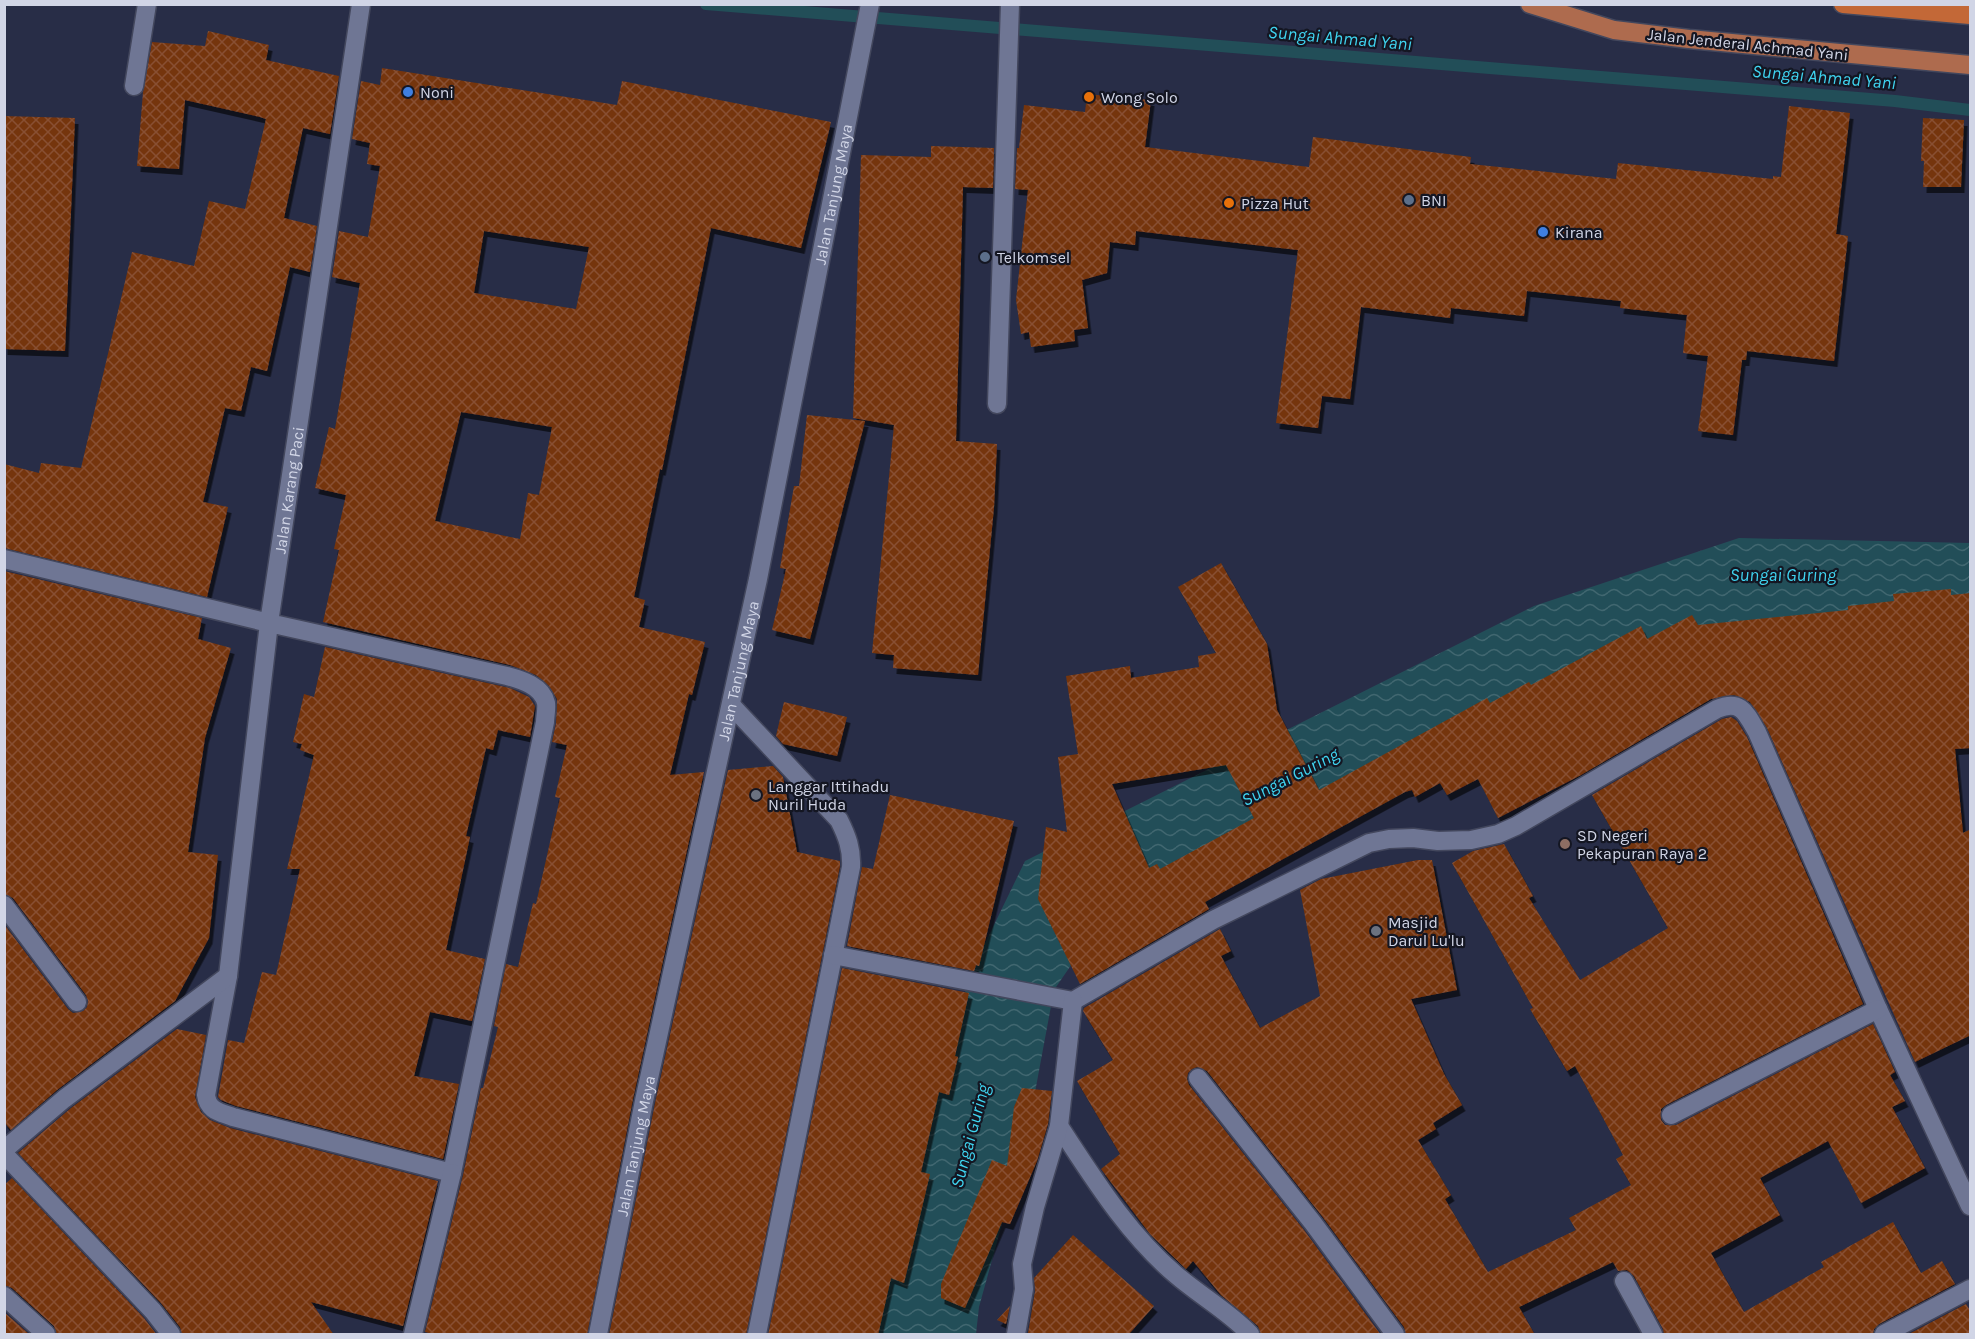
<svg xmlns="http://www.w3.org/2000/svg" width="1975" height="1339" font-family="Karla,sans-serif">
	<style>
		.water { fill: url(#water-waves) }
		.lines { fill: none; stroke-linecap: round; stroke-linejoin: round }
		.stream { stroke: #224e58; stroke-width: 12 }
		.building { fill: url(#building-cross-hatch); fill-rule: evenodd; filter: url(#shadow) }
		.service-casing { stroke: #43475d; stroke-width: 21 }
		.minor-casing { stroke: #43475d; stroke-width: 21 }
		.primary-casing { stroke: #43475d; stroke-width: 21 }
		.trunk-casing { stroke: #43475d; stroke-width: 21 }
		.service { stroke: #6f7694; stroke-width: 18 }
		.minor { stroke: #6f7694; stroke-width: 18 }
		.primary { stroke: #ae6b4e; stroke-width: 18 }
		.trunk { stroke: #c36837; stroke-width: 18 }
		.shop-dot { fill: #3f7fe0; stroke: #141622; stroke-width: 2 }
		.food-dot { fill: #e8710a; stroke: #141622; stroke-width: 2 }
		.service-dot { fill: #5c6f8a; stroke: #141622; stroke-width: 2 }
		.worship-dot { fill: #6b7280; stroke: #141622; stroke-width: 2 }
		.education-dot { fill: #8d6e63; stroke: #141622; stroke-width: 2 }
		.labels { text-anchor: middle; stroke-width: 4.5; stroke-linejoin: round; paint-order: stroke }
		.street-label { font-size: 16px; fill: #d1d5e6; stroke: #141622 }
		.poi-label { font-size: 16px; fill: #d1d5e6; stroke: #141622; text-anchor: start }
		.water-label { font-size: 18px; font-style: italic; fill: #3fd4f0; stroke: #141622 }
	</style>
	<defs>
		<pattern id="water-waves" width="16" height="10" patternUnits="userSpaceOnUse" patternTransform="scale(1.5)"><rect width="16" height="10" fill="#224e58"/><path d="M0 5q4-4 8 0t8 0" fill="none" stroke="#416770"/></pattern>
		<pattern id="building-cross-hatch" width="8" height="8" patternUnits="userSpaceOnUse" patternTransform="scale(1.5)"><rect width="8" height="8" fill="#75340f"/><path d="M0 0l8 8M0 8l8-8" fill="none" stroke="#885032"/></pattern>
		<filter id="shadow"><feDropShadow dx="3.5" dy="6" stdDeviation="0" flood-color="#0009"/></filter>
	</defs>
	<rect width="100%" height="100%" fill="#282d47"/>
	<path class="water" d="M1739 538 1970 543V626L1871 637 1354 800 1098 926 1054 990 1028 1130 979 1307 976 1334H844L975 964 1025 861 1534 606Z"/>
	<g class="lines">
		<path class="stream" d="M706 4 1895 101 1970 110"/>
	</g>
	<g class="building">
		<path d="M208 31 269 45 266 60 339 76 330 134 303 128 284 218 317 226 310 272 290 267 267 371 251 367 241 411 225 408 203 502 228 507 207 597 4 548V464L39 473 41 463 81 468 132 252 194 266 209 201 245 209 266 119 260 117 185 100 179 169 137 166 143 92 152 42 205 46Z"/>
		<path d="M382 68 617 105 622 81 831 122 801 248 711 228 662 470 660 469 634 597 645 600 639 627 705 642 692 695 689 694 670 775 704 772 633 1099 587 1335H437L425 1332 463 1175 481 1088H483L498 1027 494 1026 506 964 518 967 533 903 536 904 560 798 555 797 567 745 552 742 556 723 557 699 549 686 536 675 510 665 323 622 339 550 334 549 346 495 315 488 329 427 335 429 360 283 332 277 339 231 368 237 380 166 367 164 370 143 352 139 361 81 380 85ZM484 231 589 247 576 309 474 293ZM461 412 552 427 539 495 528 493 520 539 435 521Z"/>
		<path d="M1087 94 1151 100 1145 147 1309 167 1313 137 1471 157 1470 164 1616 179 1618 163 1773 179V176L1781 177 1789 106 1850 113 1836 234 1848 236 1834 361 1747 351 1746 360H1742L1733 435 1698 431 1708 356 1683 353 1687 315 1620 308 1621 301 1527 291 1524 316 1451 308 1450 318 1361 307 1350 399 1322 396 1318 428 1276 423 1298 250 1136 231 1135 245 1110 242 1107 273 1082 280 1088 328 1074 330 1075 341 1031 347 1029 332 1021 334 1016 300 1028 190 1015 189 1017 148H1019L1024 105 1085 112Z"/>
		<path d="M4 116 75 118 65 351 4 349Z"/>
		<path d="M1923 118 1964 120 1961 187H1923L1924 161H1921Z"/>
		<path d="M931 146 994 148 993 188 963 187 956 441 997 444 994 507 978 675 893 668 894 655 872 653 894 425 853 418 861 155 931 157Z"/>
		<path d="M807 415 865 421 810 639 772 630 786 569 780 568 794 486H799Z"/>
		<path d="M1221 563 1267 644 1277 710 1319 790 1487 698 1490 703 1529 682 1531 685 1641 626 1647 639 1692 615 1698 625 1848 610V606L1894 601 1893 594 1951 589V595L1971 593V748L1955 749 1963 833 1971 829V1035L1915 1062 1767 728 1750 702 1734 695 1711 699 1581 775 1498 818 1478 779 1447 795 1440 783 1415 797 1412 790 1405 792 1205 902 1209 909 1080 984 1038 899 1046 827 1067 832 1058 757 1078 754 1066 676 1130 666 1131 678 1199 667 1198 656 1216 653 1178 587ZM1226 765 1254 818 1160 869 1157 864 1149 868 1112 784Z"/>
		<path d="M4 571 202 618 198 639 231 648 205 738 188 852 218 855 209 938 175 1001 57 1090 11 1130 4 1122V924L68 1009 73 1013 83 1011 87 1007 88 1001 86 995 13 898 4 894Z"/>
		<path d="M325 647 510 688 529 697 535 706 530 737 498 730 493 750 486 748 466 836 470 837 446 950 485 959 472 1021 430 1012 414 1076 459 1084 443 1159 236 1106 221 1100 218 1097 228 1040 244 1043 262 972 276 975 300 869H287L314 755 300 750 302 744 293 742 304 694 314 697Z"/>
		<path d="M784 702 847 717 837 756 783 744 776 736Z"/>
		<path d="M1731 717 1737 721 1747 737 1863 1004 1666 1105 1661 1109V1120L1665 1125H1676L1873 1024 1895 1072 1890 1075 1905 1101 1892 1107 1925 1168 1861 1203 1828 1141 1760 1178 1780 1215 1711 1253 1744 1312 1824 1267 1821 1262 1893 1222 1921 1273 1942 1261 1955 1284 1879 1324 1874 1329 1873 1335H1664L1663 1329 1634 1276 1627 1270 1618 1271 1613 1262 1519 1307 1535 1335H1406L1404 1327 1322 1216 1207 1071 1197 1067 1192 1069 1188 1073 1187 1079 1189 1085 1304 1230 1381 1335H1261L1258 1326 1221 1295 1193 1261 1186 1269 1150 1234 1101 1169 1120 1154 1077 1081 1113 1060 1083 1011 1084 1008 1220 929 1231 951 1221 956 1260 1028 1320 996 1300 890 1321 879 1418 860H1432L1457 990 1411 999 1444 1074 1462 1105 1433 1123 1436 1129 1418 1140 1451 1195 1445 1199 1488 1272 1576 1230 1569 1218 1631 1185 1616 1159 1623 1155 1575 1066 1567 1071 1530 1009 1533 1008 1452 863 1473 851 1504 844 1533 896 1529 898 1580 980 1668 928 1592 795 1722 719Z"/>
		<path d="M773 766 783 777 797 852 840 861V866L746 1335H609L655 1103 728 770Z"/>
		<path d="M890 795 1014 821 979 966 976 965 974 971 847 946 862 867 873 869Z"/>
		<path d="M842 968 969 993 955 1056 958 1057 949 1095 939 1092 921 1172 930 1174 904 1283 891 1278 878 1335H768Z"/>
		<path d="M177 1029 206 1035 195 1097 201 1112 210 1120 230 1128 438 1181 403 1326 311 1302 334 1335H182L180 1327 161 1303 18 1153 71 1108Z"/>
		<path d="M1022 1088 1052 1091 1048 1124 1037 1161 1010 1224 1002 1222 965 1308 941 1298V1284L992 1160 1007 1166 1014 1107Z"/>
		<path d="M12 1178 144 1318 157 1335H57L54 1326 12 1288 4 1285V1185Z"/>
		<path d="M1073 1235 1154 1306 1128 1335H1032L1028 1333 1035 1291 1034 1278Z"/>
		<path d="M1966 1304 1971 1312V1335H1907Z"/>
		<path d="M1010 1306 1006 1324 997 1320Z"/>
		<path d="M4 1312 30 1335H4Z"/>
	</g>
	<g class="lines">
		<defs>
			<g id="service">
				<path d="M134 86 147 4"/>
				<path d="M997 404 1010 4"/>
			</g>
			<g id="minor">
				<path id="s1" d="M4 559 269 623 507 676C522 680 542 686 546 703 547 709 545 717 545 722L452 1173 233 1117C220 1112 208 1111 206 1095L228 976 269 623 361 4"/>
				<path d="M731 705 839 820C847 836 852 849 851 867L757 1334"/>
				<path d="M4 905 77 1002"/>
				<path d="M833 955 1073 1001 1213 920 1369 843 1389 839 1413 838 1438 841 1471 840 1498 834 1516 826 1717 709C1741 699 1746 713 1757 732L1878 1009 1970 1206"/>
				<path d="M1198 1078 1313 1223 1395 1334"/>
				<path d="M1671 1115 1878 1009"/>
				<path d="M1059 1126C1094 1179 1127 1233 1175 1274 1199 1295 1228 1311 1250 1334"/>
				<path d="M4 1150 64 1099 228 976"/>
				<path d="M4 1154 153 1311 171 1334"/>
				<path d="M1624 1281 1653 1334"/>
				<path d="M4 1296 46 1334"/>
				<path d="M413 1334 452 1173"/>
				<path id="s2" d="M598 1334 644 1101 758 579 870 4"/>
				<path d="M1016 1334 1024 1289 1022 1264 1035 1207 1059 1126 1073 1001"/>
				<path d="M1884 1334 1970 1289"/>
			</g>
			<path id="primary" d="M1530 4 1614 30 1689 39 1970 65"/>
			<path id="trunk" d="M1843 4 1970 15"/>
		</defs>
		<use href="#service" class="service-casing"/>
		<use href="#minor" class="minor-casing"/>
		<use href="#primary" class="primary-casing"/>
		<use href="#trunk" class="trunk-casing"/>
		<use href="#service" class="service"/>
		<use href="#minor" class="minor"/>
		<use href="#primary" class="primary"/>
		<use href="#trunk" class="trunk"/>
	</g>
	<g class="shop-dot">
		<circle cx="408" cy="92" r="6"/>
		<circle cx="1543" cy="232" r="6"/>
	</g>
	<g class="food-dot">
		<circle cx="1089" cy="97" r="6"/>
		<circle cx="1229" cy="203" r="6"/>
	</g>
	<g class="service-dot">
		<circle cx="1409" cy="200" r="6"/>
		<circle cx="985" cy="257" r="6"/>
	</g>
	<g class="worship-dot">
		<circle cx="756" cy="795" r="6"/>
		<circle cx="1376" cy="931" r="6"/>
	</g>
	<circle class="education-dot" cx="1565" cy="844" r="6"/>
	<g class="labels">
		<g class="street-label">
			<text transform="translate(1748 44) rotate(6)" y="6">Jalan Jenderal Achmad Yani</text>
			<text dy="6" stroke="none"><textPath href="#s2" startOffset="1164">Jalan Tanjung Maya</textPath></text>
			<text dy="6" stroke="none"><textPath href="#s1" startOffset="1920">Jalan Karang Paci</textPath></text>
			<text dy="6" stroke="none"><textPath href="#s2" startOffset="678">Jalan Tanjung Maya</textPath></text>
			<text dy="6" stroke="none"><textPath href="#s2" startOffset="192">Jalan Tanjung Maya</textPath></text>
		</g>
		<g class="poi-label">
			<text x="420" y="98">Noni</text>
			<text x="1101" y="103">Wong Solo</text>
			<text x="1421" y="206">BNI</text>
			<text x="1241" y="209">Pizza Hut</text>
			<text x="1555" y="238">Kirana</text>
			<text x="997" y="263">Telkomsel</text>
			<text x="768" y="792">Langgar Ittihadu<tspan x="768" dy="18">Nuril Huda</tspan></text>
			<text x="1577" y="841">SD Negeri<tspan x="1577" dy="18">Pekapuran Raya 2</tspan></text>
			<text x="1388" y="928">Masjid<tspan x="1388" dy="18">Darul Lu'lu</tspan></text>
		</g>
		<g class="water-label">
			<text transform="translate(1340 38) rotate(5)" y="6">Sungai Ahmad Yani</text>
			<text transform="translate(1824 77) rotate(5)" y="6">Sungai Ahmad Yani</text>
			<text x="1783" y="581">Sungai Guring</text>
			<text transform="translate(1290 777) rotate(-27)" y="6">Sungai Guring</text>
			<text transform="translate(970 1136) rotate(-75)" y="6">Sungai Guring</text>
		</g>
	</g>
	<rect width="1975" height="1339" fill="none" stroke="#d1d5e6" stroke-width="12"/>
</svg>
